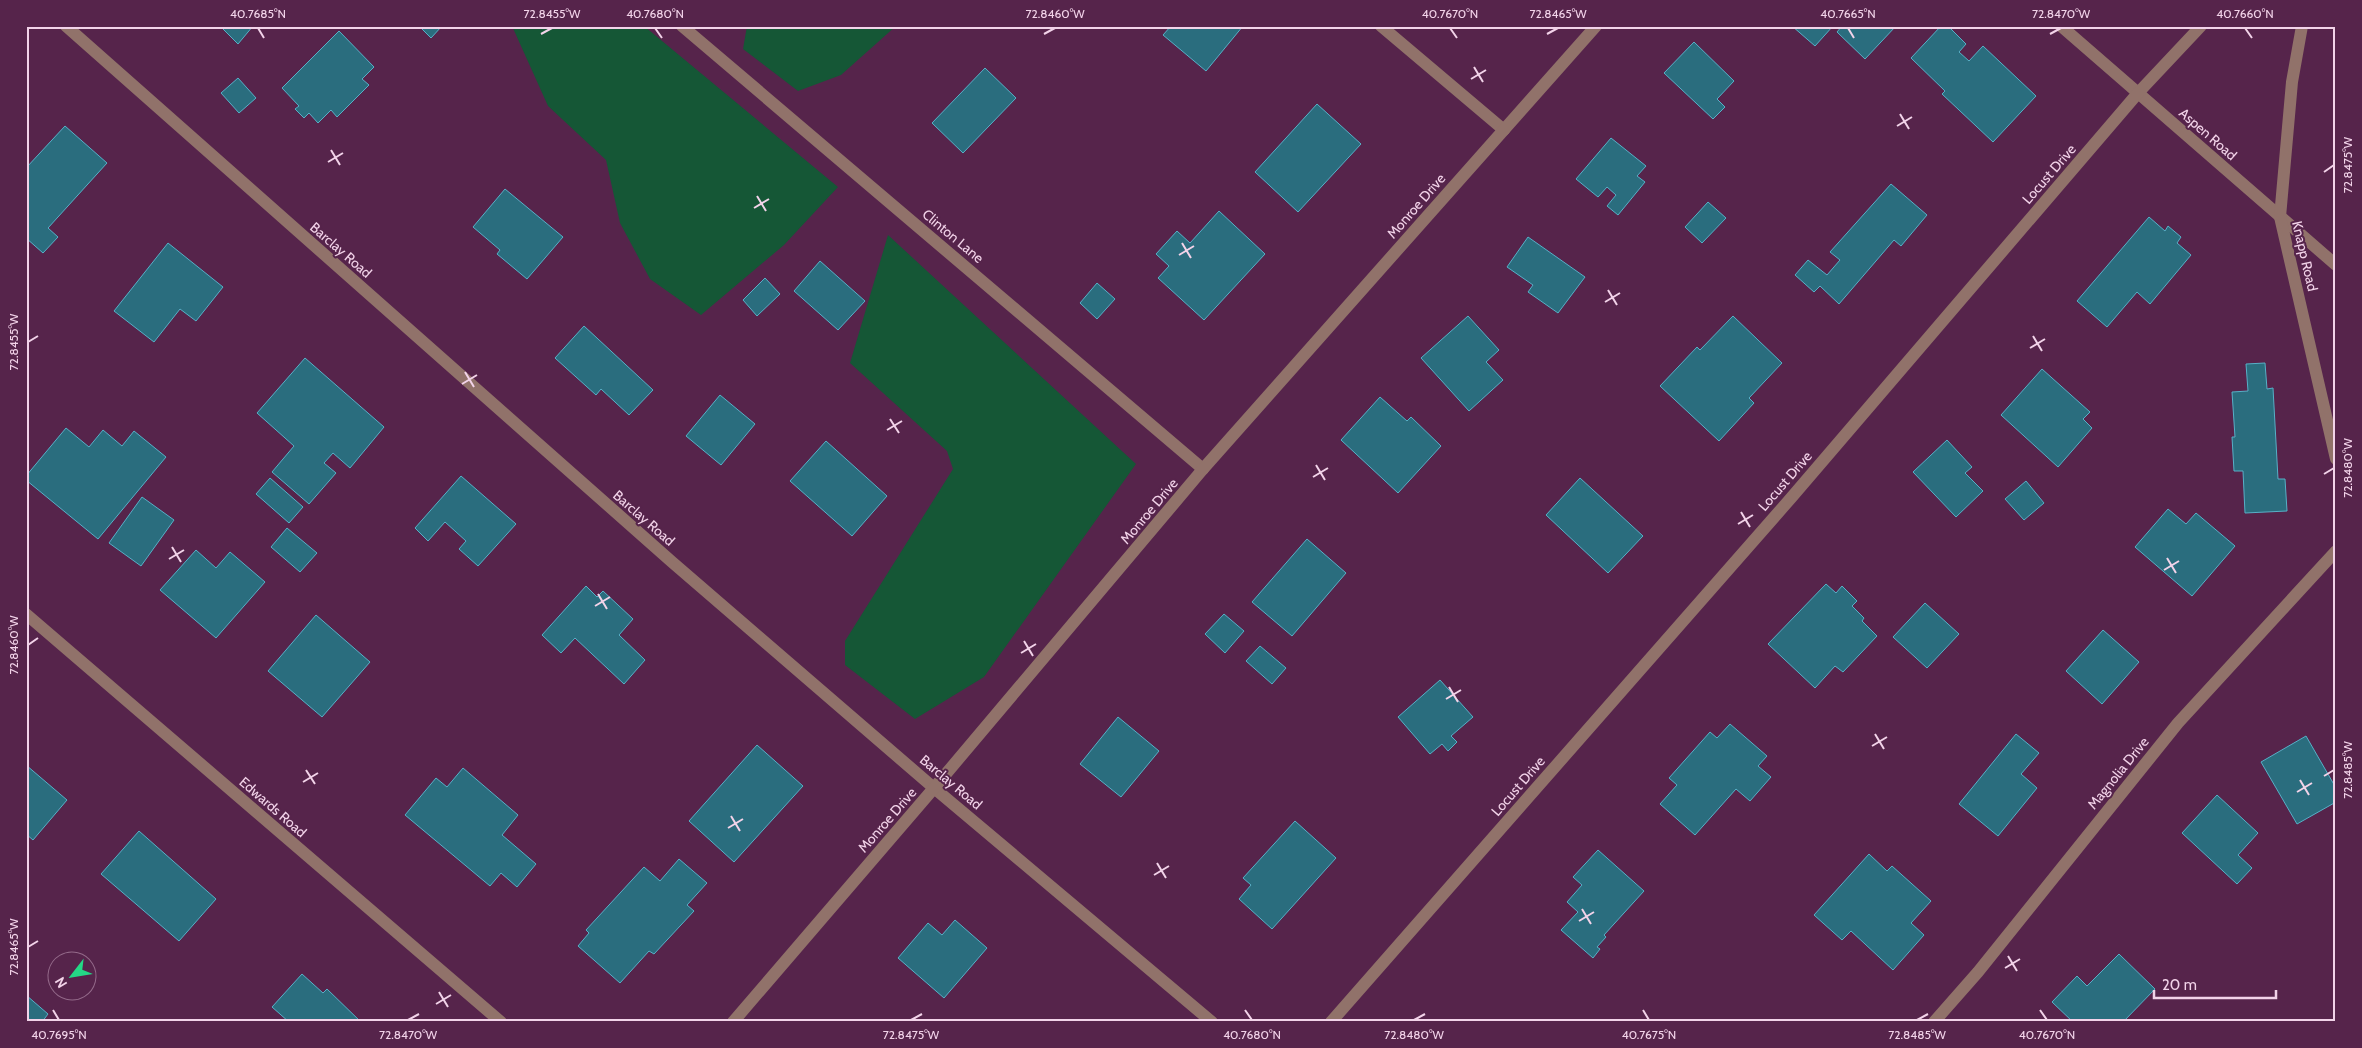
<svg xmlns="http://www.w3.org/2000/svg" width="2362" height="1048" font-family="Cabin,sans-serif">
	<style>
		.green { fill: #155736 }
		.building { fill: #2a6d7e; stroke: #57b0c7 }
		.lines { fill: none; stroke-linecap: round; stroke-linejoin: round }
		.minor { stroke: #91726a; stroke-width: 12 }
		.ticks { fill: none; stroke: #f2d3e9; stroke-width: 2 }
		.labels { text-anchor: middle; stroke-width: 4; stroke-linejoin: round; paint-order: stroke }
		.street-label { font-size: 14px; fill: #f2d3e9; stroke: #56244b }
		.neatline { fill: none; stroke: #f2d3e9; stroke-width: 2 }
		.ticks-label { font-size: 12px; text-anchor: middle; fill: #f2d3e9 }
	</style>
	<rect width="100%" height="100%" fill="#56244b"/>
	<g class="green">
		<path d="M512 26H644L838 187 784 245 701 315 650 279 620 223 606 160 548 106Z"/>
		<path d="M747 26H896L841 75 798 91 743 49Z"/>
		<path d="M888 235 1136 464 984 677 915 719 845 665V641L953 469 947 451 850 363Z"/>
	</g>
	<g class="building">
		<path d="M220 26H253L238 44Z"/>
		<path d="M419 26H442L431 38Z"/>
		<path d="M1171 26H1243L1206 71 1163 35Z"/>
		<path d="M1792 26H1833L1815 46Z"/>
		<path d="M1842 26H1896L1865 59 1837 32Z"/>
		<path d="M1941 26H1948L1966 44 1959 52 1969 61 1983 46 2036 96 1993 142 1942 94 1945 91 1911 58Z"/>
		<path d="M339 31 374 67 362 79 369 85 337 117 331 110 318 123 309 113 304 118 295 109 299 106 282 88Z"/>
		<path d="M1694 42 1734 81 1717 99 1725 107 1713 119 1664 73Z"/>
		<path d="M985 68 1016 98 963 153 932 123Z"/>
		<path d="M238 78 256 98 239 113 221 93Z"/>
		<path d="M1317 104 1361 144 1298 212 1255 172Z"/>
		<path d="M65 126 107 163 48 228 58 237 43 253 26 238V168Z"/>
		<path d="M1611 138 1646 166 1637 176 1645 182 1618 215 1607 206 1616 195 1607 187 1598 197 1576 179Z"/>
		<path d="M1891 184 1927 215 1901 246 1894 240 1839 304 1820 286 1814 292 1795 275 1808 260 1827 275 1840 260 1830 252Z"/>
		<path d="M505 189 563 237 527 279 497 254 500 250 473 227Z"/>
		<path d="M1708 202 1726 218 1702 243 1685 227Z"/>
		<path d="M1219 211 1265 254 1204 320 1158 278 1169 266 1156 254 1177 231 1190 243Z"/>
		<path d="M2149 217 2165 231 2168 226 2181 237 2177 243 2191 255 2150 304 2137 292 2107 327 2077 301Z"/>
		<path d="M1528 237 1585 277 1558 313 1528 292 1533 285 1507 267Z"/>
		<path d="M168 243 223 287 196 321 180 309 154 342 114 311Z"/>
		<path d="M820 261 865 301 838 330 794 291Z"/>
		<path d="M765 278 780 294 757 316 743 300Z"/>
		<path d="M1097 283 1115 299 1097 319 1080 303Z"/>
		<path d="M1468 316 1499 350 1486 362 1503 380 1469 411 1421 358Z"/>
		<path d="M1733 316 1782 363 1749 398 1754 403 1719 441 1660 386 1697 347 1700 350Z"/>
		<path d="M584 326 653 390 629 415 601 389 596 395 555 358Z"/>
		<path d="M305 358 384 427 350 468 333 453 324 463 336 473 309 504 272 472 294 446 257 413Z"/>
		<path d="M2265 363 2267 389 2273 388 2278 479H2285L2287 511 2245 513 2243 471H2234L2232 437H2235L2232 392 2248 391 2246 364Z"/>
		<path d="M2042 369 2090 412 2083 419 2092 428 2058 467 2001 415Z"/>
		<path d="M720 395 755 424 721 465 686 436Z"/>
		<path d="M1380 397 1407 421 1411 417 1441 446 1398 493 1341 440Z"/>
		<path d="M66 428 89 447 103 430 122 446 134 431 166 457 98 539 26 480V476Z"/>
		<path d="M1947 440 1972 467 1965 473 1983 491 1956 517 1913 472Z"/>
		<path d="M826 441 887 496 852 536 790 481Z"/>
		<path d="M461 476 516 524 478 566 459 549 466 541 445 522 428 541 415 528Z"/>
		<path d="M270 478 303 507 289 523 256 494Z"/>
		<path d="M1580 478 1643 536 1608 573 1546 515Z"/>
		<path d="M2026 481 2044 503 2024 520 2005 499Z"/>
		<path d="M142 497 174 520 141 566 109 543Z"/>
		<path d="M2168 509 2186 524 2196 513 2235 546 2192 596 2135 547Z"/>
		<path d="M287 528 317 553 300 572 271 547Z"/>
		<path d="M1307 539 1346 573 1292 636 1252 602Z"/>
		<path d="M196 550 216 568 230 552 265 582 216 638 160 590Z"/>
		<path d="M1826 584 1836 593 1842 586 1857 601 1852 606 1864 618 1862 621 1877 636 1843 672 1835 666 1815 688 1768 644Z"/>
		<path d="M586 586 597 597 603 591 633 619 619 635 645 660 624 684 575 638 561 653 542 635Z"/>
		<path d="M1925 603 1959 634 1927 668 1893 637Z"/>
		<path d="M1224 614 1244 631 1225 653 1205 634Z"/>
		<path d="M316 615 370 662 322 717 268 671Z"/>
		<path d="M2103 630 2139 662 2102 704 2066 671Z"/>
		<path d="M1260 646 1286 668 1272 684 1246 661Z"/>
		<path d="M1440 680 1473 717 1451 736 1457 742 1448 751 1442 744 1430 754 1398 717Z"/>
		<path d="M1118 717 1159 751 1121 797 1080 764Z"/>
		<path d="M1730 724 1767 756 1758 766 1771 777 1750 801 1736 789 1695 835 1660 804 1677 785 1669 778 1710 732 1717 738Z"/>
		<path d="M2016 734 2039 753 2021 774 2037 788 1998 836 1959 804Z"/>
		<path d="M2306 736 2336 788V802L2297 824 2261 762Z"/>
		<path d="M757 745 803 786 734 862 689 821Z"/>
		<path d="M26 765 67 800 33 840 26 834Z"/>
		<path d="M463 768 518 815 502 835 536 864 517 887 501 873 490 886 405 815 436 778 447 787Z"/>
		<path d="M2217 795 2258 833 2238 855 2252 868 2237 884 2182 833Z"/>
		<path d="M1295 821 1336 858 1272 929 1239 899 1251 885 1243 878Z"/>
		<path d="M139 831 216 899 179 941 101 874Z"/>
		<path d="M1598 850 1644 891 1604 935 1606 937 1597 947 1600 949 1593 958 1561 930 1578 912 1567 902 1582 885 1573 877Z"/>
		<path d="M1869 854 1887 871 1892 866 1931 901 1911 923 1924 935 1893 970 1851 931 1842 940 1814 915Z"/>
		<path d="M679 859 707 883 687 905 694 911 654 954 649 951 620 983 578 946 589 933 586 930 644 867 660 881Z"/>
		<path d="M955 920 987 948 944 998 898 958 928 923 942 935Z"/>
		<path d="M2119 954 2155 989 2123 1022H2073L2052 1002 2077 976 2087 986Z"/>
		<path d="M302 974 323 993 327 989 361 1022H289L272 1007Z"/>
		<path d="M26 995 48 1014 42 1022H26Z"/>
	</g>
	<g class="lines">
		<g class="minor">
			<path d="M66 26 672 562 934 788 1212 1022"/>
			<path d="M682 26 1203 469"/>
			<path d="M1381 26 1504 130"/>
			<path d="M2061 26 2336 265"/>
			<path d="M2302 26 2292 82 2280 217 2336 459"/>
			<path d="M26 614 501 1022"/>
			<path d="M733 1022 934 788 1203 469 1596 26"/>
			<path d="M1331 1022 1791 498 2138 93 2201 26"/>
			<path d="M1934 1022 1978 972 2178 723 2336 551"/>
		</g>
	</g>
	<path class="ticks" d="M258 28 264 38M655 28 662 38M1450 28 1457 38M1848 28 1854 38M2245 28 2252 38M541 34 552 28M1044 34 1055 28M1547 34 1558 28M2050 34 2061 28M1474 67 1483 82M1471 79 1486 70M1900 114 1909 129M1897 126 1912 117M331 150 340 165M328 162 343 153M2324 172 2334 165M757 196 766 211M754 208 769 199M1182 243 1191 258M1179 255 1194 246M1608 290 1617 305M1605 302 1620 293M2033 336 2042 351M28 342 38 336M2030 348 2045 339M465 372 474 387M462 384 477 375M890 419 899 433M887 430 902 421M1316 465 1325 480M2324 474 2334 468M1313 477 1328 468M1741 512 1750 527M1738 524 1753 515M172 547 181 562M2167 558 2176 573M169 559 184 550M2164 570 2179 561M598 594 607 609M595 606 610 597M1024 641 1033 656M28 645 38 638M1021 653 1036 644M1449 687 1458 702M1446 699 1461 690M1875 734 1884 749M1872 746 1887 737M306 770 315 784M2324 776 2334 770M2300 780 2309 795M303 782 318 773M2297 792 2312 783M731 816 740 831M728 828 743 819M1157 863 1166 878M1154 875 1169 866M1582 909 1591 924M1579 921 1594 912M28 947 38 941M2008 956 2017 971M2005 968 2020 959M439 992 448 1007M436 1004 451 995M53 1010 59 1020M1245 1010 1252 1020M1643 1010 1649 1020M2040 1010 2047 1020M408 1020 419 1014M911 1020 922 1014M1414 1020 1425 1014M1917 1020 1928 1014"/>
	<g class="labels">
		<g class="street-label">
			<text transform="translate(2208 134) rotate(41)" y="5">Aspen Road</text>
			<text transform="translate(2049 174) rotate(-49)" y="5">Locust Drive</text>
			<text transform="translate(1416 206) rotate(-49)" y="5">Monroe Drive</text>
			<text transform="translate(953 236) rotate(40)" y="5">Clinton Lane</text>
			<text transform="translate(341 250) rotate(41)" y="5">Barclay Road</text>
			<text transform="translate(2305 256) rotate(77)" y="5">Knapp Road</text>
			<text transform="translate(1785 481) rotate(-49)" y="5">Locust Drive</text>
			<text transform="translate(1149 511) rotate(-50)" y="5">Monroe Drive</text>
			<text transform="translate(644 518) rotate(41)" y="5">Barclay Road</text>
			<text transform="translate(2118 773) rotate(-51)" y="5">Magnolia Drive</text>
			<text transform="translate(951 782) rotate(40)" y="5">Barclay Road</text>
			<text transform="translate(1518 786) rotate(-49)" y="5">Locust Drive</text>
			<text transform="translate(273 807) rotate(41)" y="5">Edwards Road</text>
			<text transform="translate(887 820) rotate(-49)" y="5">Monroe Drive</text>
		</g>
	</g>
	<rect width="2362" height="1048" fill="none" stroke="#56244b" stroke-width="55"/>
	<g transform="translate(72 976) rotate(239)"><circle r="24" fill="#56244b" stroke="#946a8a"/>
	<path d="M0-4L9 19L0 12L-9 19Z" fill="#24d886"/>
	<text y="-8" font-size="14" font-weight="bold" text-anchor="middle" fill="#f2d3e9">N</text>
	</g>
	<path d="M2154 990v8h122v-8" fill="none" stroke="#f2d3e9" stroke-width="2.5"/>
	<text x="2162" y="990" font-size="15" fill="#f2d3e9" stroke="#56244b" stroke-width="4" paint-order="stroke">20 m</text>
	<rect x="28" y="28" width="2306" height="992" class="neatline"/>
	<g class="ticks-label">
		<text x="258" y="18">40.7685°N</text>
		<text x="552" y="18">72.8455°W</text>
		<text x="655" y="18">40.7680°N</text>
		<text x="1055" y="18">72.8460°W</text>
		<text x="1450" y="18">40.7670°N</text>
		<text x="1558" y="18">72.8465°W</text>
		<text x="1848" y="18">40.7665°N</text>
		<text x="2061" y="18">72.8470°W</text>
		<text x="2245" y="18">40.7660°N</text>
		<text transform="translate(2348 165) rotate(-90)" y="4">72.8475°W</text>
		<text transform="translate(14 342) rotate(-90)" y="4">72.8455°W</text>
		<text transform="translate(2348 468) rotate(-90)" y="4">72.8480°W</text>
		<text transform="translate(14 645) rotate(-90)" y="4">72.8460°W</text>
		<text transform="translate(2348 770) rotate(-90)" y="4">72.8485°W</text>
		<text transform="translate(14 947) rotate(-90)" y="4">72.8465°W</text>
		<text x="59" y="1039">40.7695°N</text>
		<text x="408" y="1039">72.8470°W</text>
		<text x="911" y="1039">72.8475°W</text>
		<text x="1252" y="1039">40.7680°N</text>
		<text x="1414" y="1039">72.8480°W</text>
		<text x="1649" y="1039">40.7675°N</text>
		<text x="1917" y="1039">72.8485°W</text>
		<text x="2047" y="1039">40.7670°N</text>
	</g>
</svg>
